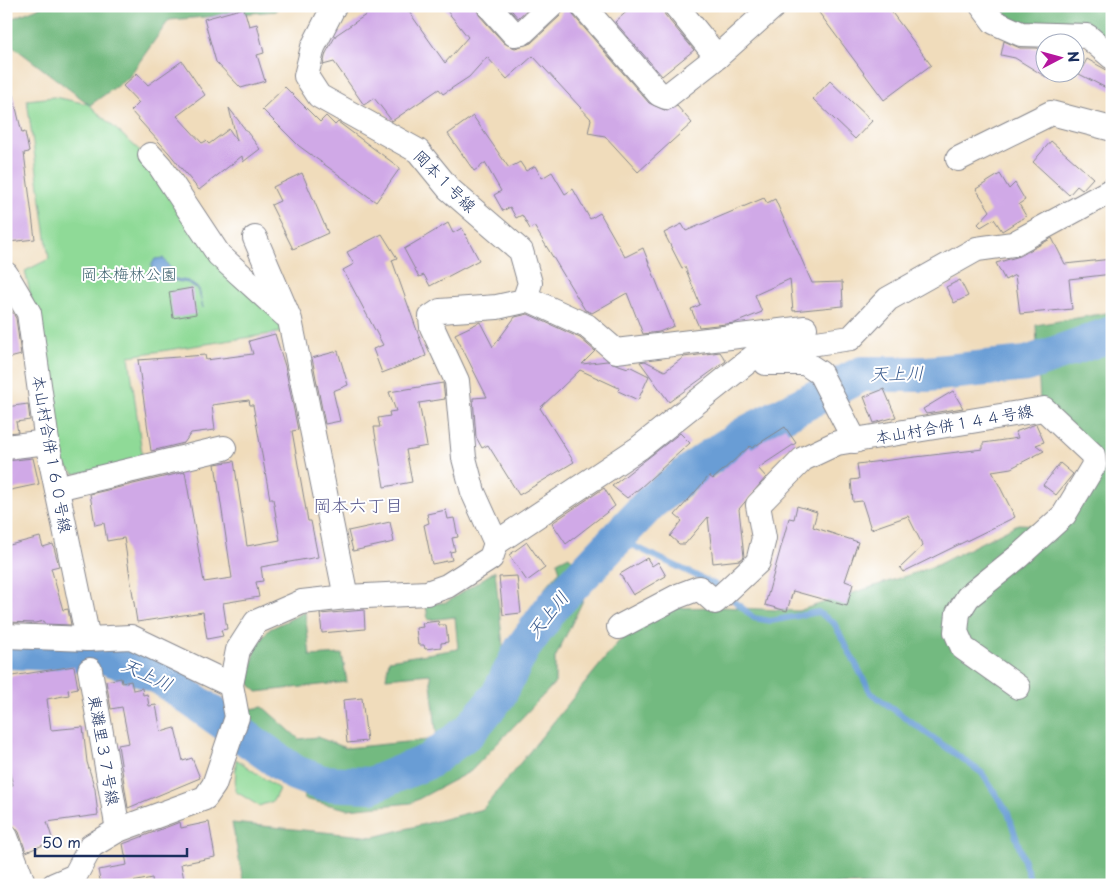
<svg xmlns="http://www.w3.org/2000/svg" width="1118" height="891" font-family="'Playpen Sans','Klee One',sans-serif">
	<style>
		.green { fill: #8fda97; stroke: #55847a }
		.forest { fill: #73ba80; stroke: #47746f }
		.water { fill: #699dd5; stroke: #42669a }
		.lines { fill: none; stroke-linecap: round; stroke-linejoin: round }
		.stream { stroke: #699dd5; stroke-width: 6 }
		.river { stroke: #699dd5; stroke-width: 36 }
		.building { fill: #d0a9e7 }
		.minor-casing { stroke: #86868c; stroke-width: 26 }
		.minor { stroke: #fff; stroke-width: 24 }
		.labels { text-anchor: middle; stroke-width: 4; stroke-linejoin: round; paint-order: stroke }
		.street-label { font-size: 16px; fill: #1b2f5e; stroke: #fff }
		.park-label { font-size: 16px; fill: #3e626f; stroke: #fff }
		.water-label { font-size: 18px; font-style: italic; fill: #3a5b8e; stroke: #fff }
		.neighbourhood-label { font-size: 18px; fill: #5a5a8e; stroke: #fff }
	</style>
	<rect width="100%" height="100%" fill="#fff"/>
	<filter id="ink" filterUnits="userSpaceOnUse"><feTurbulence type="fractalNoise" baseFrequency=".02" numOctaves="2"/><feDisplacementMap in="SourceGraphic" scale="10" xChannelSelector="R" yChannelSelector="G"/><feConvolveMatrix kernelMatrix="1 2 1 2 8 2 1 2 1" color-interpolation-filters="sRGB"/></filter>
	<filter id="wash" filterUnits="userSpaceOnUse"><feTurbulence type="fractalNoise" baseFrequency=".0096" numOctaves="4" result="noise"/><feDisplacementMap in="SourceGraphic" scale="20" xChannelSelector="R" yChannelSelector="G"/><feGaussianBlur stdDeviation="1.12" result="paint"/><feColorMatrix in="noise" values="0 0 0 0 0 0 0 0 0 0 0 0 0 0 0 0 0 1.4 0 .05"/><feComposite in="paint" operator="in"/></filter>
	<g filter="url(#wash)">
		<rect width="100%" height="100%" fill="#f0dcbb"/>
		<g class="green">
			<path d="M54 97 88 104 147 157 279 316 283 332 129 356 143 461 75 474 63 463 46 362 25 271 49 259 27 100Z"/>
			<path d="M236 759 279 789 273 801 259 806 235 791Z"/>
		</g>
		<g class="forest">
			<path d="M43 6H276V11L169 20 128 78 90 105 6 41V21Z"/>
			<path d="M990 6H1112V42L1093 25 1002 21Z"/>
			<path d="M1112 312V885H244L232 823 374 837 483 809 624 635 672 608 721 607 798 611 933 567 1018 524 1067 526 1105 460 1040 402 1036 325Z"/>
			<path d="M569 556 592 582 555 658V683L471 771 411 803 347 809 304 799 303 793 362 796 399 790 410 777 392 770 340 771 287 756 249 732 244 710 263 707 299 739 317 737 346 748 437 739 430 674 386 678 389 660 458 649 455 617 428 620 426 605 447 602 495 571 503 646 543 608 545 588 560 571 557 562Z"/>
			<path d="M305 612 310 656 342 654 347 682 257 692 249 683 255 649 268 630Z"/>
		</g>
		<path class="water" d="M163 258 170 268V278L188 281 199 289 203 308 198 289 188 283 158 278 151 266 155 259Z"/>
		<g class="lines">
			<path class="stream" d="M617 538 716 585 754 618 771 621 818 612 834 623 871 693 982 773 1008 813 1032 885"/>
			<path class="river" d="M6 651 100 655 126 663 162 678 295 773 322 783 371 785 429 761 469 731 498 696 522 649 553 606 651 502 704 461 749 432 862 374H927L1027 364 1112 334"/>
		</g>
		<g id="blocks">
			<g class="building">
				<path d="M379 6H405L445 63 468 37 443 6H476L479 15 504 43 515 48 531 43 560 16 564 6H570L573 15 649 103 667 111 677 106 692 123 638 172 605 136 588 133 591 119 533 56 507 79 487 57 469 77 443 94 439 89 392 121 374 98 364 105 334 62 323 65 326 53 336 35Z"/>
				<path d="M508 6H531L518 18Z"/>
				<path d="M633 6H663L665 15 694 50 662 76 615 22Z"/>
				<path d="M814 6H887L931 65 884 100Z"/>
				<path d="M244 8 249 26 257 24 264 53 257 55 265 81 241 88 216 62 204 19Z"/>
				<path d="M1004 41 1020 48H1037L1046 53V77L1015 58 1001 55Z"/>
				<path d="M1087 59 1112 73V91L1079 74Z"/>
				<path d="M182 61 205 95 177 116 202 143 206 141 209 144 229 129 237 141 229 108 260 149 243 162 242 156 199 190 169 153 131 111 139 103 123 86 137 73 148 85Z"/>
				<path d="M830 81 872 121 855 139 813 99Z"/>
				<path d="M285 87 320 122 326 116 335 125 338 122 400 168 376 202 299 146 262 109Z"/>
				<path d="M13 95 22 133 25 132 29 152 24 153 35 239 9 242 6 224V96Z"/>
				<path d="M473 116 509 168 520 162 526 171 535 166 542 178 552 172 565 194 573 189 590 219 600 213 625 257 643 248 674 326 659 332 643 334 627 293 592 313 585 310 534 226 530 229 522 215 516 218 510 207 503 211 494 195 501 191 485 163 474 171 448 134Z"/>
				<path d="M1051 141 1093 178 1082 190 1077 186 1069 195 1033 162Z"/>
				<path d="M302 173 328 233 293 249 271 205 280 201 273 187Z"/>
				<path d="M1000 174 1009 189 1015 183 1025 200 1019 204 1026 216 1002 231 994 219 981 227 978 224 990 211 976 189Z"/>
				<path d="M764 198 767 203 775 199 812 283 842 282 843 306 793 311 790 279 755 295 762 312 735 323 699 327 691 309 700 305 685 267 682 268 664 233 682 224 686 231Z"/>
				<path d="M448 223 453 233 462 228 479 260 430 286 424 275 419 277 404 249Z"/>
				<path d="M382 234 397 258 392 260 426 356 382 373 373 349 383 345 343 270 354 264 347 252Z"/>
				<path d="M1052 238 1065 264 1112 259V274L1069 279 1072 309 1020 314 1015 275 1005 280 996 263 1020 256Z"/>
				<path d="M960 280 968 296 954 303 946 287Z"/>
				<path d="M192 288 196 314 173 318 169 292Z"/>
				<path d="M6 303 16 318 21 355 6 359Z"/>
				<path d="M528 314 580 338 595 351 582 364 607 361 628 368 629 366 649 376 638 400 618 391 619 388 580 370 540 408 574 462 519 495 488 445 482 448 476 437 473 398 487 397 455 334 480 322 493 347 515 317Z"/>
				<path d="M275 334 285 366 298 430 292 431 308 521H311L318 557 261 567 263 581 256 582 259 597 223 603 227 629 221 630 223 636 207 639 203 612 137 622 124 538 107 541 104 523 95 525 90 494 185 472 204 582 232 578 215 464 234 461 247 546 280 540 273 499H270L253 405H250L249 400 212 405 215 430 191 433 184 443 151 451 138 360 205 355 206 360 253 354 249 341Z"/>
				<path d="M338 351 348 385 333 391 340 421 325 424 312 358Z"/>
				<path d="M720 352 726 361 669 402 640 362 645 361 665 371 684 357Z"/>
				<path d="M443 383 445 399 419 403 427 446 406 450 412 482 384 487 374 427H380L378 418 390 416 389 412 396 411 389 392Z"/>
				<path d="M884 389 896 417 874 423 864 397Z"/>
				<path d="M953 391 963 408 926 414 923 409Z"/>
				<path d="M28 404 30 420 16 422 18 432 6 433V407Z"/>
				<path d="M1036 424 1044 442 1036 445 1044 451 1011 468 992 471 1015 517 903 572 900 568 923 546 908 516 871 529 862 501 853 502 851 480 859 479 857 464 983 449V443L1018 438 1015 432Z"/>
				<path d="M785 427 796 443 758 468 766 477 739 509 744 557 740 560 713 563 708 517 685 544H679L670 536 682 521 675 515 709 476 713 479 750 446 752 448Z"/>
				<path d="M680 433 690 443 640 488 627 498 612 486Z"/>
				<path d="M33 458 39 484 6 491V461Z"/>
				<path d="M1060 463 1073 474 1056 495 1043 485Z"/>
				<path d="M604 488 615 506 566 544 552 523Z"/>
				<path d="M797 506 817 512 813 527 858 542 845 581 853 584 847 606 793 591 787 611 765 605 789 518 794 519Z"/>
				<path d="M446 510 448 519 454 518 458 537 452 538 455 551 450 552 452 560 432 564 424 525 429 523 427 514Z"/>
				<path d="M390 522 394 542 353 551 348 531Z"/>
				<path d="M40 537 43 547 53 544 59 566 51 568 63 610 68 609 71 625 44 624V621L35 623 6 622V546Z"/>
				<path d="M527 542 545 568 527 581 509 555Z"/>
				<path d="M647 558 652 566 658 562 666 576 633 595 620 574Z"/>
				<path d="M517 576 521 613 503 615 499 577Z"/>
				<path d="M364 610 365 629 322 633 320 614Z"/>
				<path d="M438 621 439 625H446L448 642 441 643V647L425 649 424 645H418L416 628 423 627 422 623Z"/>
				<path d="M74 666 78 688 68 690 69 695 47 699 51 730 83 727 87 762 95 789 98 815 47 822 53 841 26 852 19 832 14 826 6 824V787L13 785 6 759V677Z"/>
				<path d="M121 678 122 683 131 681 133 690 142 688 143 695 147 694 149 706 156 705 161 732 175 728 183 761 192 758 200 778 128 808 118 745 129 743 122 707 111 709 106 681Z"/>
				<path d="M362 698 367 741 347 743 343 700Z"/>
				<path d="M180 822 181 828 209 822 215 857 181 864 185 885H153L152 878 117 885H101L98 870 127 865 123 844Z"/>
			</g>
		</g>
	</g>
	<g filter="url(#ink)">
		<use href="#blocks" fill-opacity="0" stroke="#86868c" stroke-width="1"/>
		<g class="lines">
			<defs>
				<g id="minor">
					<path d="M334 6 313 47 306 76 319 96 418 151 449 189 521 251 530 283 524 301 497 307 440 311 431 317 432 327 457 381 464 458 473 492 496 543"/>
					<path d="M489 6 514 34 522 33 551 6"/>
					<path d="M583 6 659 94 666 97 717 57 774 6"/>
					<path d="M676 6 717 57"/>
					<path d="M982 6 994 22 1021 34 1087 36 1112 57"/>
					<path d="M150 155 160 166 219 255 285 315"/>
					<path d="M958 159 1051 113 1112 129"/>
					<path d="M255 238 290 320 346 597"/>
					<path d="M6 274 29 313 47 442 88 639"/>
					<path d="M526 298 587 326 616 351 805 328"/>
					<path d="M761 351 851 338 888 299 977 249 1013 244 1112 190"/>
					<path d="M6 447 47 442"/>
					<path d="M57 488 224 448"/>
					<path d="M496 543 639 448 761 351 766 363H805L820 373 855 441"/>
					<path d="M619 627 678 596 699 588 715 602 758 562 764 538 758 505 803 459 837 443 1044 409 1093 455 1094 465 1064 515 1019 556 968 597 958 613 956 632 963 648 1018 687"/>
					<path d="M6 636 88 639 131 637 231 685"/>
					<path d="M90 670 118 830"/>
					<path d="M6 837 24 885"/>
					<path d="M54 885 75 876 91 846 118 830 205 798 214 785 237 717 231 685 238 650 256 622 302 602 346 597 427 593 447 586 491 558 496 543"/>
				</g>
			</defs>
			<use href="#minor" class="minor-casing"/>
			<use href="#minor" class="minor"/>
		</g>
	</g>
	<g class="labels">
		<g class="street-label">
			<text transform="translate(445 181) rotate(45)" y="6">岡本１号線</text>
			<text transform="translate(954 424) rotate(-10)" y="6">本山村合併１４４号線</text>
			<text transform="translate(52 454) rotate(80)" y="6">本山村合併１６０号線</text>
			<text transform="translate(104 750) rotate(80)" y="6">東灘里３７号線</text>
		</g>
		<g class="park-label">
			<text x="129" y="280">岡本梅林公園</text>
		</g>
		<g class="water-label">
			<text transform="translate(897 374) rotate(-1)" y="6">天上川</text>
			<text transform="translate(548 615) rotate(-51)" y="6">天上川</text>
			<text transform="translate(147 675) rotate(25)" y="6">天上川</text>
		</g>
		<g class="neighbourhood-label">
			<text x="358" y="512">岡本六丁目</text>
		</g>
	</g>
	<rect width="1118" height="891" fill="none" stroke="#fff" stroke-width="25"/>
	<g transform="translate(1060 58) rotate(84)"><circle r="24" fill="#ffffff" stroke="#a4acbf"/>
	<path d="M0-4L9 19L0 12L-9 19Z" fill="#b5179e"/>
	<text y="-8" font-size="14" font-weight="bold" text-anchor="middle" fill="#1b2f5e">N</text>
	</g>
	<path d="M35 848v8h152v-8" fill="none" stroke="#1b2f5e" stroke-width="2.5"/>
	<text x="42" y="848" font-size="15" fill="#1b2f5e" stroke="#ffffff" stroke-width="4" paint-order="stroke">50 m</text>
</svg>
